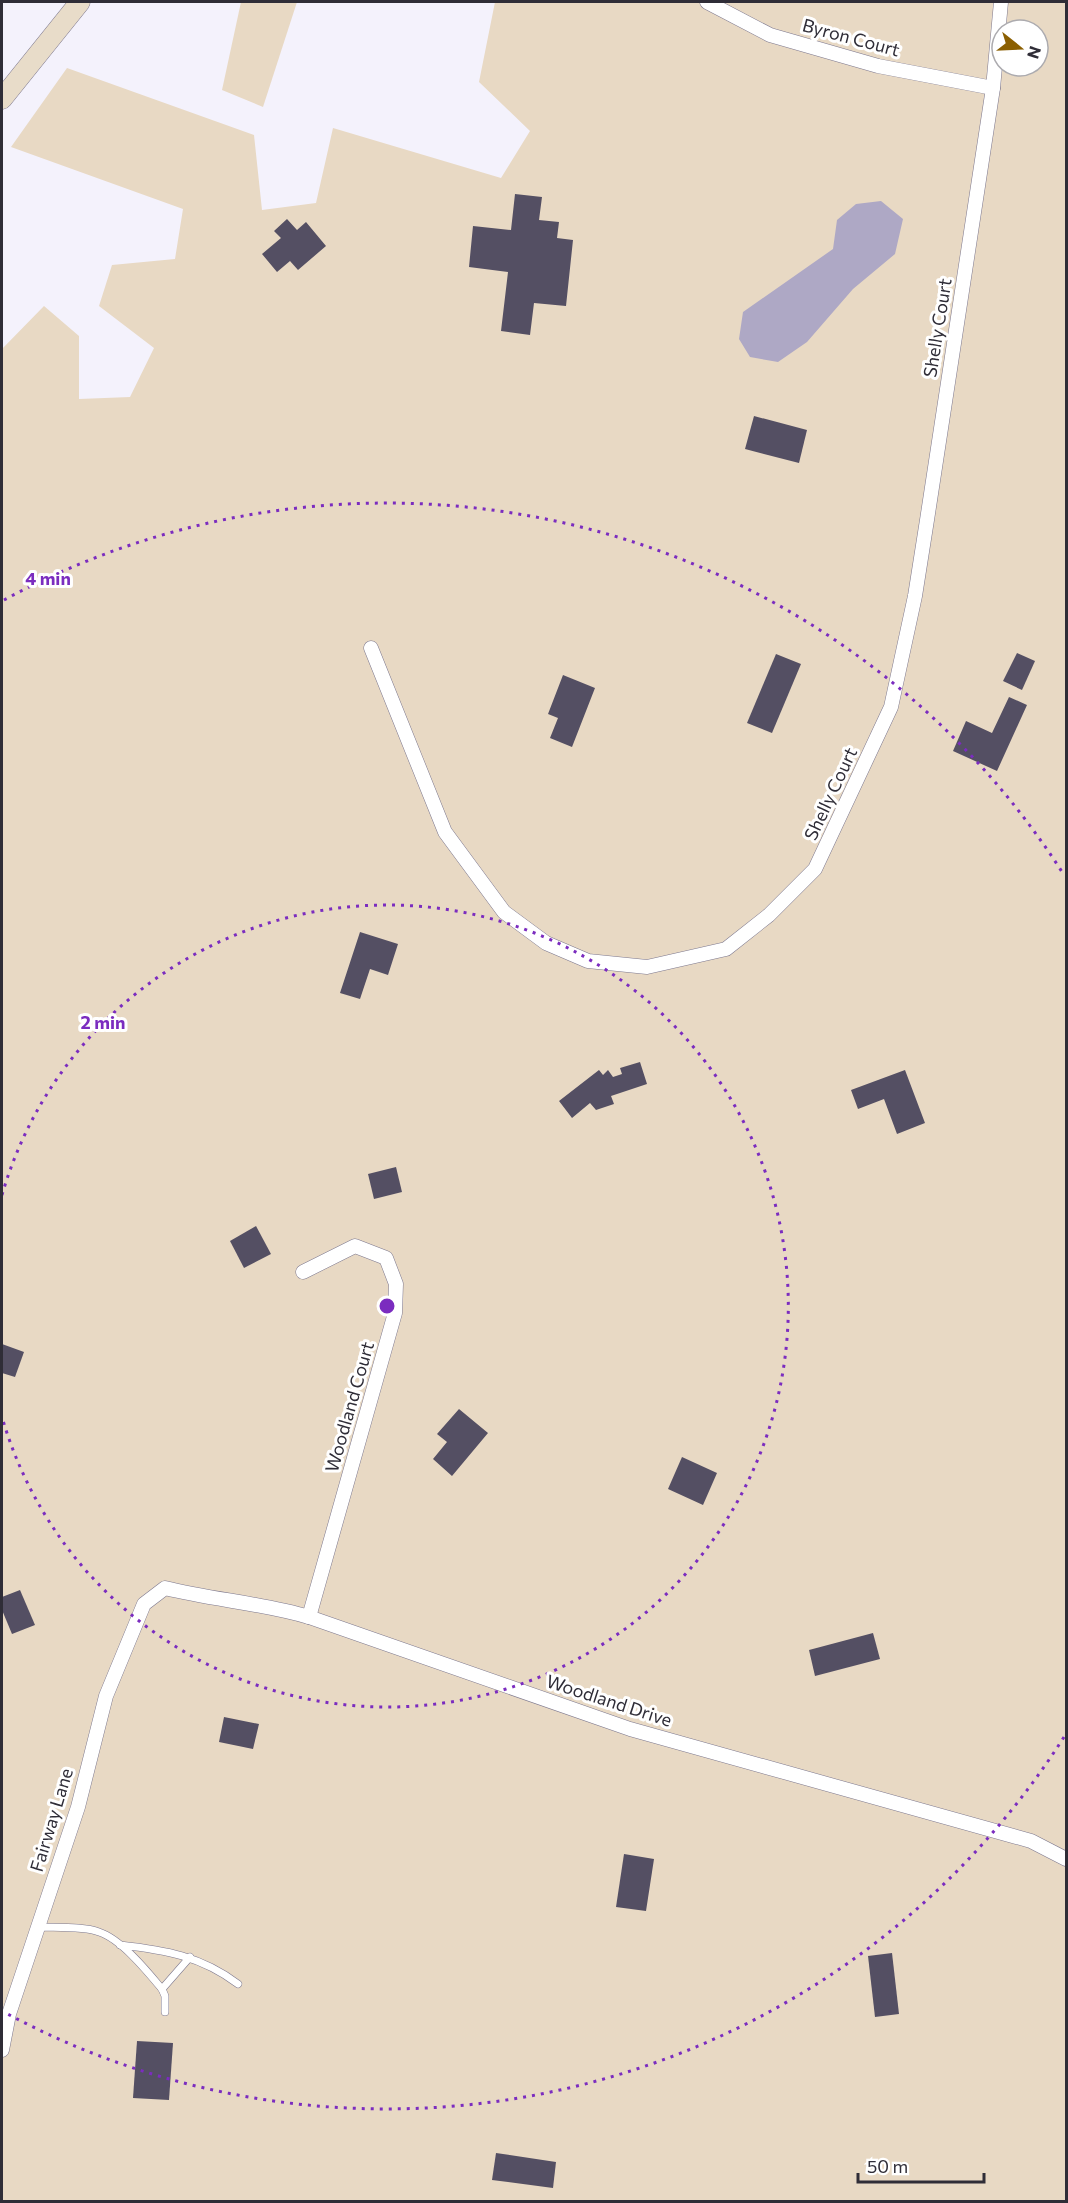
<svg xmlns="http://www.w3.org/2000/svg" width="1068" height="2203" font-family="Commissioner,sans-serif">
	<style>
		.green { fill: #e8d9c4; fill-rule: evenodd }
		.water { fill: #aea8c5 }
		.building { fill: #544f63 }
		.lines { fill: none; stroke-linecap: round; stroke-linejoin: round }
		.lane-casing { stroke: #7d788e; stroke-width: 8 }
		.street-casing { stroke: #7d788e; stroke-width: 15 }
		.secondary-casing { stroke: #7d788e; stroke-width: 21 }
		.lane { stroke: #fff; stroke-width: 7 }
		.street { stroke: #fff; stroke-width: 14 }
		.secondary { stroke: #e8dcc9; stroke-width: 20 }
		.ring { fill: none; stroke: #7b2cbf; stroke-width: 3; stroke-dasharray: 3 6 }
		.labels { text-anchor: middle; stroke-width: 6; stroke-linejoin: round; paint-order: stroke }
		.street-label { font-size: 18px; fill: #2f2d37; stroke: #fff }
		.centre { fill: #7b2cbf; stroke: #fff; stroke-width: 3 }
		.ring-label { font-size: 18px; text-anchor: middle; font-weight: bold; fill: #7b2cbf; stroke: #fff; stroke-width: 6; stroke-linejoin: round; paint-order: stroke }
	</style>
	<rect width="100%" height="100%" fill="#f4f2fc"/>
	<g class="green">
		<path d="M241 2H297L263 107 222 90Z"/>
		<path d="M495 2H1066V2201H2V349L44 306 79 336V399L130 397 154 348 99 306 112 265 175 259 183 209 11 147 67 68 254 135 262 210 316 203 333 128 501 178 530 131 479 82ZM1002 30H1038V66H1002Z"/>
	</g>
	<path class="water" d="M881 201 903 219 895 254 853 289 807 342 778 362 750 357 739 339 743 312 833 249 837 220 856 204Z"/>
	<g class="building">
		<path d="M515 194 542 197 539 220 559 222 557 238 573 240 566 306 534 303 530 335 501 331 508 272 469 267 473 226 511 230Z"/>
		<path d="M287 219 297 230 306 222 326 246 298 270 290 261 277 272 262 254 281 238 274 231Z"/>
		<path d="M754 416 807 430 799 463 745 449Z"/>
		<path d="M1017 653 1035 661 1022 690 1003 681Z"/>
		<path d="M776 654 801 664 772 733 747 723Z"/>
		<path d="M563 675 595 688 572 747 550 738 558 718 548 714Z"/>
		<path d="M1009 697 1027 705 997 771 953 751 966 721 992 733Z"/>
		<path d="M360 932 398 944 388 975 370 969 360 999 340 993Z"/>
		<path d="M640 1062 647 1084 611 1096 614 1104 596 1110 590 1103 572 1118 559 1101 599 1070 603 1075 608 1070 613 1077 622 1074 620 1068Z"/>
		<path d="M905 1070 925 1123 897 1134 884 1099 858 1109 851 1090Z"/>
		<path d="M396 1167 402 1192 374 1199 368 1174Z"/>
		<path d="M256 1226 271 1254 244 1268 230 1241Z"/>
		<path d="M2 1344 24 1352 15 1377 2 1373Z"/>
		<path d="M459 1409 488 1433 452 1476 433 1459 447 1442 437 1434Z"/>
		<path d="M682 1457 717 1473 703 1505 668 1489Z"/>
		<path d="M20 1590 35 1625 12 1634 2 1610V1597Z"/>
		<path d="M873 1633 880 1659 815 1676 809 1650Z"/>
		<path d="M224 1717 259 1724 253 1749 219 1742Z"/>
		<path d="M624 1854 654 1859 646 1911 616 1907Z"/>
		<path d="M892 1953 899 2014 875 2017 868 1956Z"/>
		<path d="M137 2041 173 2043 169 2100 133 2098Z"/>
		<path d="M496 2153 556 2162 553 2188 492 2180Z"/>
	</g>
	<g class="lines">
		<defs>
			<g id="lane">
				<path d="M37 1927C54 1928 83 1926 99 1932 121 1939 147 1971 162 1989L165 1996V2012"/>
				<path d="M120 1945C165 1950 201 1956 238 1984"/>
				<path d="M162 1989 190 1957"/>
			</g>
			<g id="street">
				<path d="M707 2 770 35 878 66 993 88"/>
				<path d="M371 648 445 832 504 912 546 943 588 961 647 967 726 949 769 915 815 869 891 707 915 596 927 520 993 88 1001 2"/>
				<path d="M303 1272 355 1246 386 1258 396 1284 395 1313 309 1617"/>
				<path d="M2 2050 9 2014 78 1807 106 1696 144 1604 165 1588C213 1600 262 1603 309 1617L630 1729 1031 1841 1066 1859"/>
			</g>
			<path id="secondary" d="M2 99 80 2"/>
		</defs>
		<use href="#lane" class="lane-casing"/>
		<use href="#street" class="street-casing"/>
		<use href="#secondary" class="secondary-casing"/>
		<use href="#lane" class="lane"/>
		<use href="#street" class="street"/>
		<use href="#secondary" class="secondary"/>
	</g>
	<g class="ring">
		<path d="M2 1195A401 401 0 1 1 2 1417"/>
		<path d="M1064 1737A803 803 0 0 1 4 2012M4 600A803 803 0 0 1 1064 875"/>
	</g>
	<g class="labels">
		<g class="street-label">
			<text transform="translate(851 38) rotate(15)" y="6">Byron Court</text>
			<text transform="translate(938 328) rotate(-81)" y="6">Shelly Court</text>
			<text transform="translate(831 794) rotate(-65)" y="6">Shelly Court</text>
			<text transform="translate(350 1407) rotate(-74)" y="6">Woodland Court</text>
			<text transform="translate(609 1701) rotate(18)" y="6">Woodland Drive</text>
			<text transform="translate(52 1820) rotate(-73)" y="6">Fairway Lane</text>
		</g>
	</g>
	<circle cx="387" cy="1306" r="9" class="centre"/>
	<g class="ring-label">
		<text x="48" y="585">4 min</text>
		<text x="103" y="1029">2 min</text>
	</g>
	<rect width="1068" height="2203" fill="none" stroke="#2f2d37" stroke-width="6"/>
	<g transform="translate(1020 48) rotate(108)"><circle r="28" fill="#ffffff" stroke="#acabaf" stroke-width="1.5"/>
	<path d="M0-4.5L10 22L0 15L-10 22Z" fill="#8b5f01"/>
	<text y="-9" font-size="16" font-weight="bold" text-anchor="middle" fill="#2f2d37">N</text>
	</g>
	<path d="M858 2173v9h126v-9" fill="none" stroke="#2f2d37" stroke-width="3"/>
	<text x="867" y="2173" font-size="18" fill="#2f2d37" stroke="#ffffff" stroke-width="4.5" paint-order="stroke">50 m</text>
</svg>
